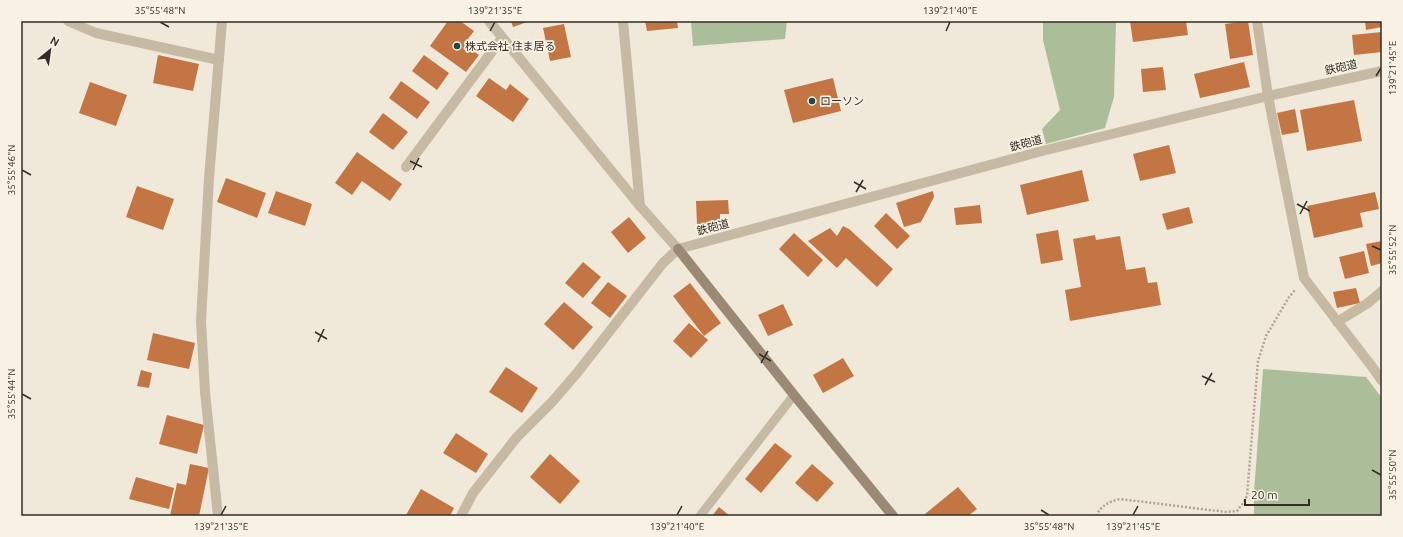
<svg xmlns="http://www.w3.org/2000/svg" width="1403" height="537" font-family="Ubuntu,'Noto Sans JP',sans-serif">
	<style>
		.green { fill: #acbe99 }
		.building { fill: #c37643 }
		.lines { fill: none; stroke-linecap: round; stroke-linejoin: round }
		.path { stroke: #b3a48f; stroke-width: 2.5; stroke-dasharray: 2 2; stroke-linecap: butt }
		.lane { stroke: #c7baa4; stroke-width: 9 }
		.street { stroke: #c7baa4; stroke-width: 10 }
		.secondary { stroke: #9b8976; stroke-width: 10 }
		.ticks { fill: none; stroke: #332c26; stroke-width: 1.5 }
		.poi-dot { fill: #1d4753; stroke: #f8f2e4; stroke-width: 1.5 }
		.labels { text-anchor: middle; stroke-width: 3.5; stroke-linejoin: round; paint-order: stroke }
		.poi-label { font-size: 11px; fill: #332c26; stroke: #f8f2e4; text-anchor: start }
		.street-label { font-size: 11px; fill: #332c26; stroke: #f8f2e4 }
		.neatline { fill: none; stroke: #332c26; stroke-width: 1.5 }
		.ticks-label { font-size: 10px; text-anchor: middle; fill: #332c26 }
	</style>
	<rect width="100%" height="100%" fill="#f0e8d8"/>
	<g class="green">
		<path d="M691 21H787L785 39 693 46Z"/>
		<path d="M1043 21H1116L1114 97 1105 128 1046 144 1042 129 1060 110 1043 40Z"/>
		<path d="M1263 369 1366 377 1382 398V516H1254V493Z"/>
	</g>
	<g class="building">
		<path d="M448 21H460L474 31 464 44 479 55 466 72 430 46Z"/>
		<path d="M511 21H530L513 27Z"/>
		<path d="M645 21H677L678 28 647 31Z"/>
		<path d="M1130 21H1186L1188 35 1133 42Z"/>
		<path d="M1248 21 1253 55 1230 59 1225 24Z"/>
		<path d="M1365 21H1382V27L1366 30Z"/>
		<path d="M564 24 571 57 550 61 543 28Z"/>
		<path d="M1382 32V52L1354 55 1352 35Z"/>
		<path d="M158 55 199 64 193 91 153 83Z"/>
		<path d="M424 55 449 73 437 90 412 71Z"/>
		<path d="M1244 62 1250 87 1200 98 1194 74Z"/>
		<path d="M1163 67 1166 90 1143 92 1141 69Z"/>
		<path d="M489 78 506 90 510 84 529 99 513 122 476 96Z"/>
		<path d="M833 78 841 111 793 123 784 90Z"/>
		<path d="M401 81 430 102 417 119 389 98Z"/>
		<path d="M90 82 127 95 116 126 79 113Z"/>
		<path d="M1354 100 1362 141 1307 151 1300 110Z"/>
		<path d="M1295 109 1299 132 1282 135 1277 113Z"/>
		<path d="M383 113 408 132 393 150 369 132Z"/>
		<path d="M1169 145 1176 173 1140 181 1133 154Z"/>
		<path d="M357 152 402 184 390 201 362 181 352 195 335 183Z"/>
		<path d="M1082 170 1089 201 1027 215 1020 185Z"/>
		<path d="M226 178 266 193 257 218 217 202Z"/>
		<path d="M137 186 174 199 163 230 126 217Z"/>
		<path d="M276 191 312 204 305 226 268 213Z"/>
		<path d="M933 191 934 197 921 222 904 227 896 203Z"/>
		<path d="M1375 192 1379 209 1360 213 1363 227 1314 238 1307 206Z"/>
		<path d="M728 200 729 214H720V224H697L696 201Z"/>
		<path d="M980 205 982 223 956 225 954 208Z"/>
		<path d="M1189 207 1193 223 1167 230 1162 214Z"/>
		<path d="M886 213 910 236 897 249 874 226Z"/>
		<path d="M629 217 646 238 628 253 611 232Z"/>
		<path d="M843 226 849 229 893 269 877 287 846 258 837 268 808 241 830 228 837 236Z"/>
		<path d="M1058 230 1063 260 1041 264 1036 234Z"/>
		<path d="M794 233 823 260 808 277 779 249Z"/>
		<path d="M1095 235 1096 240 1120 236 1126 270 1145 267 1148 283 1157 282 1161 305 1070 321 1065 290 1081 287 1073 239Z"/>
		<path d="M1382 241V263L1371 266 1366 244Z"/>
		<path d="M1364 251 1369 273 1345 279 1339 257Z"/>
		<path d="M583 262 601 277 583 298 565 283Z"/>
		<path d="M608 282 627 296 610 318 591 303Z"/>
		<path d="M690 283 721 323 704 336 673 296Z"/>
		<path d="M1356 288 1360 303 1337 308 1333 292Z"/>
		<path d="M564 302 593 327 573 350 544 324Z"/>
		<path d="M783 304 793 325 768 336 758 315Z"/>
		<path d="M689 323 708 340 691 358 673 341Z"/>
		<path d="M153 333 195 343 189 369 147 360Z"/>
		<path d="M843 358 854 376 823 393 813 375Z"/>
		<path d="M506 367 538 388 522 413 489 392Z"/>
		<path d="M141 370 152 373 149 388 137 386Z"/>
		<path d="M167 415 204 425 197 454 159 444Z"/>
		<path d="M456 433 488 454 476 473 443 453Z"/>
		<path d="M775 443 792 456 761 493 745 479Z"/>
		<path d="M550 454 580 481 560 504 530 477Z"/>
		<path d="M190 464 209 468 199 516H170L177 483 186 485Z"/>
		<path d="M812 464 834 483 817 502 795 483Z"/>
		<path d="M136 477 174 488 169 509 129 499Z"/>
		<path d="M958 487 977 509 968 516H926L925 514Z"/>
		<path d="M421 489 454 508 450 516 406 515Z"/>
		<path d="M719 507 730 516H712Z"/>
	</g>
	<g class="lines">
		<path class="path" d="M1096 516C1102 505 1108 502 1120 499L1226 512 1237 511 1244 502 1247 496 1258 361 1266 336 1289 297 1295 290"/>
		<path class="lane" d="M700 516 794 395"/>
		<g class="street">
			<path d="M68 21 96 33 219 60"/>
			<path d="M489 21 640 206 678 249"/>
			<path d="M623 21 640 206"/>
			<path d="M1257 21 1268 96 1304 278 1373 368 1382 381"/>
			<path d="M406 167 502 38"/>
			<path d="M678 249 1042 151 1268 96 1382 71"/>
			<path d="M1337 322 1368 303 1382 291"/>
			<path d="M218 516 205 392 201 321 209 178 222 21"/>
			<path d="M461 516 473 493 517 437 552 402 577 373 663 263 678 249"/>
		</g>
		<path class="secondary" d="M678 249 794 395 893 516"/>
	</g>
	<path class="ticks" d="M160 22 169 27M490 31 495 22M946 31 950 22M1376 76 1381 68M410 161 422 167M22 170 31 175M413 170 419 158M854 182 866 189M856 192 863 180M1297 204 1310 211M1300 214 1307 201M1372 246 1381 250M315 332 327 339M318 342 324 329M759 354 771 361M761 363 768 351M1202 376 1215 382M1205 385 1212 373M22 394 31 399M1372 470 1381 475M1041 510 1049 515M221 515 226 506M677 515 682 506M1133 515 1138 506"/>
	<g class="poi-dot">
		<circle cx="457" cy="46" r="4"/>
		<circle cx="812" cy="101" r="4"/>
	</g>
	<g class="labels">
		<g class="poi-label">
			<text x="465" y="50">株式会社 住ま居る</text>
			<text x="820" y="105">ローソン</text>
		</g>
		<g class="street-label">
			<text transform="translate(1341 67) rotate(-13)" y="4">鉄砲道</text>
			<text transform="translate(1026 143) rotate(-15)" y="4">鉄砲道</text>
			<text transform="translate(713 227) rotate(-15)" y="4">鉄砲道</text>
		</g>
	</g>
	<rect width="1403" height="537" fill="none" stroke="#f8f2e4" stroke-width="44"/>
	<g transform="translate(50 50) rotate(29)" stroke="#f8f2e4" stroke-width="3" paint-order="stroke">
	<path d="M0-3L7 15L0 10L-7 15Z" fill="#332c26"/>
	<text y="-6" font-size="11" font-weight="bold" text-anchor="middle" fill="#332c26">N</text>
	</g>
	<path d="M1245 499v6h64v-6" fill="none" stroke="#332c26" stroke-width="2"/>
	<text x="1251" y="499" font-size="12" fill="#332c26" stroke="#f8f2e4" stroke-width="3" paint-order="stroke">20 m</text>
	<rect x="22" y="22" width="1359" height="493" class="neatline"/>
	<g class="ticks-label">
		<text x="160" y="14">35°55'48"N</text>
		<text x="495" y="14">139°21'35"E</text>
		<text x="950" y="14">139°21'40"E</text>
		<text transform="translate(1392 68) rotate(-90)" y="4">139°21'45"E</text>
		<text transform="translate(11 170) rotate(-90)" y="4">35°55'46"N</text>
		<text transform="translate(1392 250) rotate(-90)" y="4">35°55'52"N</text>
		<text transform="translate(11 394) rotate(-90)" y="4">35°55'44"N</text>
		<text transform="translate(1392 475) rotate(-90)" y="4">35°55'50"N</text>
		<text x="221" y="530">139°21'35"E</text>
		<text x="677" y="530">139°21'40"E</text>
		<text x="1049" y="530">35°55'48"N</text>
		<text x="1133" y="530">139°21'45"E</text>
	</g>
</svg>
